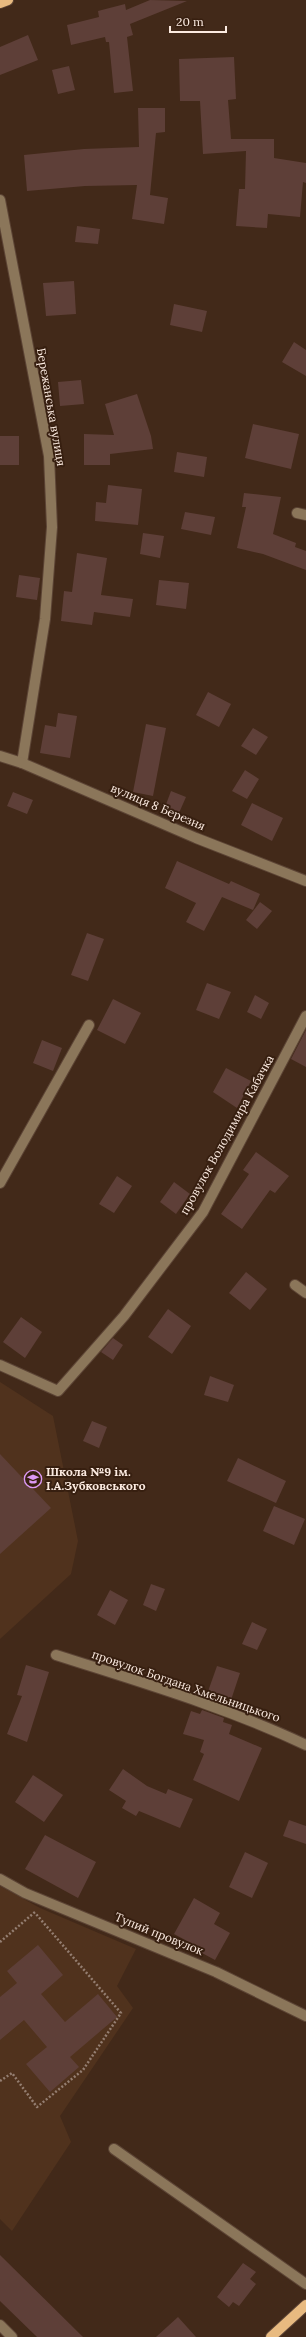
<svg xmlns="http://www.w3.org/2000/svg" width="306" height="2337" font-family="Lora,serif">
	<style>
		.built { fill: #50321d }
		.building { fill: #5e3f38 }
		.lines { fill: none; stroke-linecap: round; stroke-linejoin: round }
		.minor-casing { stroke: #5c4435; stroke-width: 12 }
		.major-casing { stroke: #5c4435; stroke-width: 12 }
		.path { stroke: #947e71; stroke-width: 2.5; stroke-dasharray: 2 2; stroke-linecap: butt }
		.minor { stroke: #8b765a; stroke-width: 10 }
		.major { stroke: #e8ba80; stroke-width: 10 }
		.labels { text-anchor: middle; stroke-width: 4; stroke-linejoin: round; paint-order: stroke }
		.street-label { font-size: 12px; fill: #fcebe1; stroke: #371f10 }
		.poi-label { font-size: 12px; font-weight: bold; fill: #fcebe1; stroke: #371f10; text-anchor: start }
	</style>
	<rect width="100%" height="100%" fill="#422919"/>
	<g class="built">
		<path d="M0 1382 53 1416 78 1541 71 1574 0 1639Z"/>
		<path d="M0 1886 40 1908 136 1949 117 1986 133 2008 60 2116 71 2142 12 2231 0 2219Z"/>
	</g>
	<g class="building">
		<path d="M150 0 187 1 130 24 133 35 127 37 133 91 114 93 109 42H106L105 37 71 45 67 25 99 17 98 11 125 4 126 10Z"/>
		<path d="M28 35 38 60 0 75V47Z"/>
		<path d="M234 57 236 99 228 100 231 139H274V158L306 163V183L303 182 300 217 268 214 267 228 236 226 239 189H245L246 151 203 154 200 101H180L179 59Z"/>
		<path d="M69 66 75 90 58 94 52 70Z"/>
		<path d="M138 108H165V132L156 133 150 195 168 198 164 224 132 219 137 185 85 186 27 191 24 155 84 149 139 147Z"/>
		<path d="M77 226 100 229 98 244 75 242Z"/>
		<path d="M74 281 76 314 46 316 43 283Z"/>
		<path d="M174 304 207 311 202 332 170 325Z"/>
		<path d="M294 342 306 350V376L282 362Z"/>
		<path d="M81 380 84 404 60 406 58 382Z"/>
		<path d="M137 394 151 436 153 449 110 454V465H84V434L114 435 105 404Z"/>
		<path d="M253 424 299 434 291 469 245 458Z"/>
		<rect x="0" y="436" width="19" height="29"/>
		<path d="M177 452 207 457 204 477 174 472Z"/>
		<path d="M108 485 142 489 138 525 95 521 96 502 106 503Z"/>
		<path d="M244 493 281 497 273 534 296 543 295 547 306 551V570L263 554 237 548 246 507H242Z"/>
		<path d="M185 512 215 517 211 535 181 529Z"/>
		<path d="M143 533 164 536 160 558 140 554Z"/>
		<path d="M77 553 107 558 101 595 133 599 130 617 94 612 92 625 61 621 64 591 72 592Z"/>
		<path d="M19 575 40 578 37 600 16 597Z"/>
		<path d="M159 580 189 583 186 609 156 605Z"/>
		<path d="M208 692 231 704 219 727 196 715Z"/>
		<path d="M58 713 77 716 70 758 40 753 45 725 56 727Z"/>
		<path d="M146 724 166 728 153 796 133 792Z"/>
		<path d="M253 728 268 737 256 755 241 746Z"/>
		<path d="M245 770 259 779 247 799 232 791Z"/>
		<path d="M171 791 186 797 179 813 165 807Z"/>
		<path d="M13 792 33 800 27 814 7 806Z"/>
		<path d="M252 803 283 818 272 841 241 825Z"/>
		<path d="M177 861 229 884 231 881 260 894 253 910 222 897 204 931 186 922 196 903 165 888Z"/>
		<path d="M260 902 272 911 257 929 246 920Z"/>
		<path d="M87 933 104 939 88 981 71 975Z"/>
		<path d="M207 983 231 992 219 1019 196 1010Z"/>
		<path d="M255 995 269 1003 261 1019 247 1012Z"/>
		<path d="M113 999 141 1013 125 1044 97 1030Z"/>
		<path d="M306 1030V1067L291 1059Z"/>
		<path d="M42 1040 62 1048 53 1071 33 1063Z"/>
		<path d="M226 1068 251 1081 237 1108 213 1092Z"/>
		<path d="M256 1152 289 1176 275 1193 270 1190 242 1229 221 1214 249 1174 243 1170Z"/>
		<path d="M117 1176 132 1186 114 1213 99 1204Z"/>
		<path d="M174 1182 190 1194 176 1214 160 1202Z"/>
		<path d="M246 1272 267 1289 250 1310 229 1293Z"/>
		<path d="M168 1309 191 1326 172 1354 148 1337Z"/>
		<path d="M21 1317 42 1332 25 1358 3 1342Z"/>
		<path d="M113 1338 123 1345 113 1360 101 1352Z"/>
		<path d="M210 1376 234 1385 228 1402 204 1395Z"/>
		<path d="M92 1421 107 1427 99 1448 83 1441Z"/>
		<path d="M0 1454 51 1508 0 1554Z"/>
		<path d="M238 1458 286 1481 276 1503 227 1481Z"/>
		<path d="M274 1506 305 1519 294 1545 263 1531Z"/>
		<path d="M151 1584 165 1589 156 1611 143 1605Z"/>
		<path d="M110 1590 128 1600 115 1625 97 1615Z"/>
		<path d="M252 1622 267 1629 257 1650 242 1644Z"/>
		<path d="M26 1665 49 1672 27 1742 7 1734 22 1696 17 1695Z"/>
		<path d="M217 1666 240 1673 229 1706 206 1697Z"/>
		<path d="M202 1710 224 1718 223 1722 232 1725 229 1734 262 1748 239 1801 193 1780 204 1754 200 1752 204 1740 183 1734 191 1711 200 1714Z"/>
		<path d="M123 1769 147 1786 166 1794 168 1789 193 1799 180 1828 139 1811 136 1816 122 1808 126 1801 109 1790Z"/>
		<path d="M33 1775 63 1795 44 1822 15 1802Z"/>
		<path d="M289 1820 306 1826V1844L283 1836Z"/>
		<path d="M45 1835 96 1862 78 1898 25 1869Z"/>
		<path d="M245 1852 268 1863 252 1898 229 1887Z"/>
		<path d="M194 1898 220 1913 214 1924 230 1933 215 1960 202 1953 204 1950 174 1934Z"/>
		<path d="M38 1945 63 1975 41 1994 65 2022 98 1994 117 2017 70 2057 79 2067 50 2092 26 2064 47 2047 24 2020 0 2040V1997L17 1983 7 1971Z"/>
		<path d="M0 2255 83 2337H37L0 2301Z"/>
		<path d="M243 2263 256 2272 250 2279 256 2284 239 2306 233 2302 229 2307 217 2297Z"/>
		<path d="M178 2317 196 2337H156Z"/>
	</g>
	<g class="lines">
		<defs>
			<g id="minor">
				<path d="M0 200 49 456 52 527 45 619 22 763"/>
				<path d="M297 513 306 515"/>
				<path d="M0 756 22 763 196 838 306 881"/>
				<path d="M0 1183 89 1025"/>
				<path d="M295 1285 306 1293"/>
				<path d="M0 1365 58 1391 124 1316 203 1212 306 1016"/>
				<path d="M56 1655C140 1682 226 1707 306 1745"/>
				<path d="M0 1879 25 1893 216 1972 306 2016"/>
				<path d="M114 2149 306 2284"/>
				<path d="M0 2325 12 2337"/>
			</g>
			<g id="major">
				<path d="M0 3 8 0"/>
				<path d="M271 2337 306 2305"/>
			</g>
		</defs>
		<use href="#minor" class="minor-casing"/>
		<use href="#major" class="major-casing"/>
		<g class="path">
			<path d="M0 1942 35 1912"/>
			<path d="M0 2081 12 2073 37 2107 83 2070 121 2013 36 1914"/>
		</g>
		<use href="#minor" class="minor"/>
		<use href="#major" class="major"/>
	</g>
	<defs>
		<symbol id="school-ring" viewBox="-11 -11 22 22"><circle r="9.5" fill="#371f10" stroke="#dc99f4" stroke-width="1.5"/><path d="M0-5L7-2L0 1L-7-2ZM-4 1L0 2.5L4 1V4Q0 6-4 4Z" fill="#dc99f4"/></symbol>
	</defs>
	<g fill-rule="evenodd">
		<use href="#school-ring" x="23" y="1469" width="20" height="20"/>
	</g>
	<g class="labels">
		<g class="street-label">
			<text transform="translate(51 407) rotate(80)" y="4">Бережанська вулиця</text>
			<text transform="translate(158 807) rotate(23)" y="4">вулиця 8 Березня</text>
			<text transform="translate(227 1135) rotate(-61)" y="4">провулок Володимира Кабачка</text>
			<text transform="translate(186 1686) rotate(19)" y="4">провулок Богдана Хмельницького</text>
			<text transform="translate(159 1934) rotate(22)" y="4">Тупий провулок</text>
		</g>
		<g class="poi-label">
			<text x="46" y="1476">Школа №9 ім.<tspan x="46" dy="14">І.А.Зубковського</tspan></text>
		</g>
	</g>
	<path d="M170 26v6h56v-6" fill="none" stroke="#fcebe1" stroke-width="2"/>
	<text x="176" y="26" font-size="12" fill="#fcebe1" stroke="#371f10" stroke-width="3" paint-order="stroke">20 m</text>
</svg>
